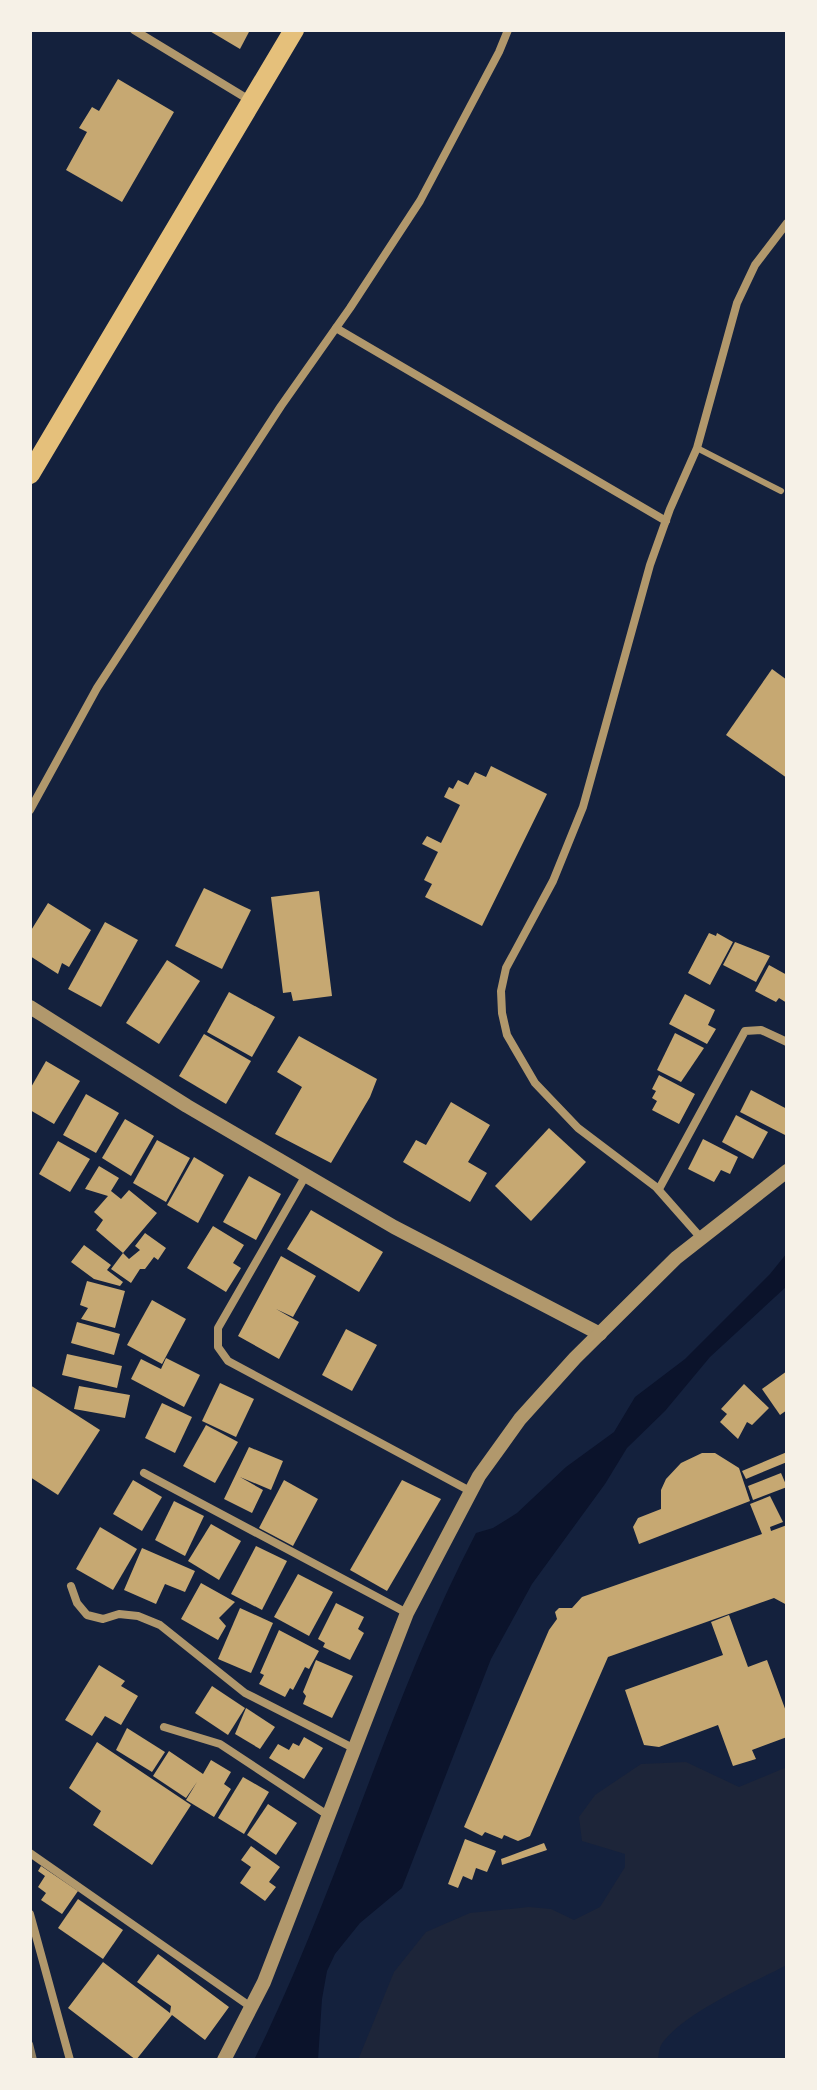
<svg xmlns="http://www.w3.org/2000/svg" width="817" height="2090" font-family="Rubik,sans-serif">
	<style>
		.green { fill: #1d2539 }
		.water { fill: #0b132b }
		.building { fill: #c6a872 }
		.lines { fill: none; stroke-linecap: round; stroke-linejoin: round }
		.service { stroke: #b1986c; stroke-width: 6 }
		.minor { stroke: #b1986c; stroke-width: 8 }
		.tertiary { stroke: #b1986c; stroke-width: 14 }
		.primary { stroke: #e5c07b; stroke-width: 20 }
		.rail { stroke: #918062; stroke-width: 6 }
	</style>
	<rect width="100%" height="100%" fill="#14213d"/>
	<path class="green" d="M686 1762 739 1787 787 1767V1965C752 1983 686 2012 663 2042 659 2047 659 2053 658 2060H358L394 1972 426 1932 470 1913 529 1907 551 1909 574 1920 600 1907 625 1867V1854L582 1841 579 1817 595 1795 641 1764Z"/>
	<path class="water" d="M787 1253V1286L710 1357 665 1411 627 1448 605 1484 532 1584 491 1659 402 1888 360 1923 335 1954 327 1971 322 1999 318 2060H254C339 1889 388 1702 476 1533L493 1528 517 1513 566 1467 614 1432 635 1397 685 1359 770 1274Z"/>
	<g class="building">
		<path d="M208 30H250L240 49Z"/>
		<path d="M118 79 174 112 122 202 66 170 87 132 79 128 92 107 99 111Z"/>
		<path d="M772 669 787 680V778L726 735Z"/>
		<path d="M491 766 547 794 482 926 425 897 432 884 424 880 438 852 422 844 427 836 441 843 460 805 444 797 449 787 453 789 458 780 468 785 475 772 486 777Z"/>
		<path d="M204 888 251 910 222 969 175 946Z"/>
		<path d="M319 891 332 996 293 1001 291 992 283 993 271 897Z"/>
		<path d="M48 903 91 930 69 967 62 963 58 974 30 956V932Z"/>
		<path d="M105 922 138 940 101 1007 68 989Z"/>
		<path d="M709 933 716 936 717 933 733 942 710 985 688 973Z"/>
		<path d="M735 942 770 956 756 982 723 965Z"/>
		<path d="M167 960 200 981 159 1044 126 1023Z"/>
		<path d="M769 965 787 975V1003L779 998 776 1002 755 991Z"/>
		<path d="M229 992 275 1017 252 1057 207 1032Z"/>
		<path d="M685 994 715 1010 708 1025 716 1029 707 1044 669 1024Z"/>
		<path d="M675 1033 704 1048 681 1082 657 1070Z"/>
		<path d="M204 1034 251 1061 226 1104 179 1076Z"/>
		<path d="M299 1036 377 1079 370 1097 331 1163 275 1134 302 1087 277 1072Z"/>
		<path d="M46 1061 80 1081 54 1124 30 1110V1089Z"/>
		<path d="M659 1075 695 1094 679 1124 652 1110 657 1101 652 1098 656 1091 652 1089Z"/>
		<path d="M751 1090 787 1109V1136L740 1112Z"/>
		<path d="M86 1094 119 1113 96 1153 63 1135Z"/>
		<path d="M451 1102 490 1125 468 1162 487 1173 470 1202 403 1162 416 1140 426 1145Z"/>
		<path d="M736 1115 768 1132 753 1159 722 1142Z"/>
		<path d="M125 1119 154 1136 131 1176 102 1158Z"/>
		<path d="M549 1128 586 1162 531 1221 495 1186Z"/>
		<path d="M703 1139 738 1157 730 1174 721 1170 714 1182 688 1169Z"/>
		<path d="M157 1140 190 1158 166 1202 133 1183Z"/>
		<path d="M58 1141 90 1159 70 1192 39 1174Z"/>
		<path d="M194 1157 224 1175 198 1223 167 1205Z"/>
		<path d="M99 1166 119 1178 111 1191 121 1199 129 1190 157 1213 123 1253 96 1230 103 1220 94 1212 108 1196 85 1189Z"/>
		<path d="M249 1176 281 1194 256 1240 223 1222Z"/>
		<path d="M311 1210 383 1252 359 1292 287 1249Z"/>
		<path d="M213 1226 244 1245 233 1263 241 1268 226 1292 187 1268Z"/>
		<path d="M145 1233 166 1248 158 1260 154 1257 145 1269H140L131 1283 111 1269 123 1253 129 1259 140 1250 135 1246Z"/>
		<path d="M84 1245 111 1265 107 1270 123 1282 120 1286 94 1279 71 1262Z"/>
		<path d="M281 1256 316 1276 293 1317 276 1309 299 1322 279 1359 238 1336Z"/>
		<path d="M87 1281 125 1291 115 1328 81 1319 88 1308 80 1305Z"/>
		<path d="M152 1300 186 1319 162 1364 127 1345Z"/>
		<path d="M77 1322 120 1334 114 1355 71 1343Z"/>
		<path d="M346 1329 377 1345 352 1391 322 1375Z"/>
		<path d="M67 1354 122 1366 117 1388 62 1375Z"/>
		<path d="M166 1358 200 1375 184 1407 131 1379 141 1359 161 1369Z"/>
		<path d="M787 1371V1410L780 1415 762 1389Z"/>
		<path d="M220 1383 254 1399 236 1437 202 1421Z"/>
		<path d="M744 1384 769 1408 752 1425 747 1422 738 1439 720 1422 727 1414 721 1409Z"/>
		<path d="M30 1385 100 1430 58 1495 30 1477Z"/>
		<path d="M79 1386 130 1395 125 1418 74 1409Z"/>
		<path d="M162 1403 192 1417 175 1453 145 1438Z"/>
		<path d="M206 1425 238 1442 215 1483 183 1466Z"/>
		<path d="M249 1447 283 1461 271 1490 240 1477 263 1490 252 1513 224 1499Z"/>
		<path d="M787 1452V1462L746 1479 742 1471Z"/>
		<path d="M702 1453H715L739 1468 750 1501 639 1544 633 1527 638 1518 661 1509V1490L666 1479 681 1463Z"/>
		<path d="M781 1473 787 1487 753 1500 748 1486Z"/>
		<path d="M133 1480 162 1497 142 1531 113 1514Z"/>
		<path d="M284 1480 318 1499 293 1546 259 1528Z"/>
		<path d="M402 1480 441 1499 387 1591 350 1570Z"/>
		<path d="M770 1496 783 1522 770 1527 771 1531 787 1525V1605L774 1598 608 1657 530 1836 518 1841 504 1835 502 1839 485 1832 482 1836 464 1827 549 1630 557 1619 555 1612 559 1608H572L582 1597 762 1534 750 1504Z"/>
		<path d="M174 1501 204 1516 185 1556 155 1540Z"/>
		<path d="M211 1524 241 1541 219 1580 188 1561Z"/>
		<path d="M100 1527 137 1549 113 1590 76 1569Z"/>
		<path d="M256 1546 287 1561 262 1610 231 1594Z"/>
		<path d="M142 1548 195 1571 185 1592 165 1584 156 1604 124 1590Z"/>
		<path d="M298 1574 333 1592 309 1636 274 1617Z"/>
		<path d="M201 1583 235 1602 219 1618 226 1626 218 1640 181 1619Z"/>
		<path d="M336 1603 364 1617 358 1629 364 1633 350 1660 323 1647 325 1643 318 1639Z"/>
		<path d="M240 1608 273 1623 251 1673 218 1659Z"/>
		<path d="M729 1615 748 1667 767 1660 787 1714V1737L752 1750 756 1759 733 1766 718 1725 659 1747 644 1745 625 1690 723 1655 711 1622Z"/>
		<path d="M279 1630 319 1651 309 1669 305 1667 293 1690 290 1688 285 1697 259 1684 264 1675 260 1673Z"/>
		<path d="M316 1660 353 1676 332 1718 303 1704 306 1696 303 1692Z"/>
		<path d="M99 1665 125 1681 121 1686 138 1696 121 1725 105 1716 92 1736 65 1720Z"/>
		<path d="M212 1686 245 1708 228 1735 195 1713Z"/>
		<path d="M246 1708 275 1727 260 1749 235 1734Z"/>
		<path d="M127 1728 165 1752 152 1772 116 1750Z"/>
		<path d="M304 1737 323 1748 304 1779 269 1758 278 1744 289 1750 293 1743 299 1746Z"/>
		<path d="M97 1742 191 1805 152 1865 93 1825 101 1811 69 1788Z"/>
		<path d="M169 1751 203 1774 211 1760 231 1772 224 1784 231 1789 214 1817 186 1800 197 1782 186 1798 153 1776Z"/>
		<path d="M243 1777 269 1792 244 1834 218 1818Z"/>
		<path d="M268 1804 297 1823 276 1855 247 1835Z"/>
		<path d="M465 1839 496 1851 487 1872 476 1868 472 1880 463 1876 458 1888 448 1884Z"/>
		<path d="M544 1843 547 1850 502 1865 501 1859Z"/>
		<path d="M251 1846 280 1867 269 1882 276 1887 265 1901 240 1883 251 1867 241 1860Z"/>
		<path d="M41 1866 78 1891 62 1914 41 1900 46 1893 38 1887 45 1876 38 1871Z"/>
		<path d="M78 1899 123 1930 103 1959 58 1928Z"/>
		<path d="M158 1954 229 2007 205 2040 172 2015 136 2060 68 2008 103 1962 170 2013 171 2006 137 1982Z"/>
	</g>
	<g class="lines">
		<path class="service" d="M697 448 781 491"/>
		<g class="minor">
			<path d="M134 30 251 101"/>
			<path d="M336 328 666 521"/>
			<path d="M30 810 97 688 281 406 350 308 420 201 499 52 508 30"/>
			<path d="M306 1175 218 1328V1347L228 1361 470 1491"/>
			<path d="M659 1189 745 1031 761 1030 787 1042"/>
			<path d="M701 1238 656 1187 578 1128 535 1083 507 1035 502 1013 501 991 506 968 553 881 583 807 650 565 670 509 697 448 737 303 755 265 787 223"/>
			<path d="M144 1473 407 1613"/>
			<path d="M71 1586 77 1603 87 1615 103 1619 119 1614 138 1616 160 1625 245 1693 355 1749"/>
			<path d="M164 1727 220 1744 329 1816"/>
			<path d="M30 1853 251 2007"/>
			<path d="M30 1914 70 2060"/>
		</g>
		<g class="tertiary">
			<path d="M30 1007 187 1106 394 1227 600 1334"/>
			<path d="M224 2060 264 1982 407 1613 479 1476 520 1419 575 1358 676 1258 787 1171"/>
		</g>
		<path class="primary" d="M30 474 294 30"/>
		<path class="rail" d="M30 2044 34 2060"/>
	</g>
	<rect width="817" height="2090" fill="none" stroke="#f6f1e7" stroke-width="64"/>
</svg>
